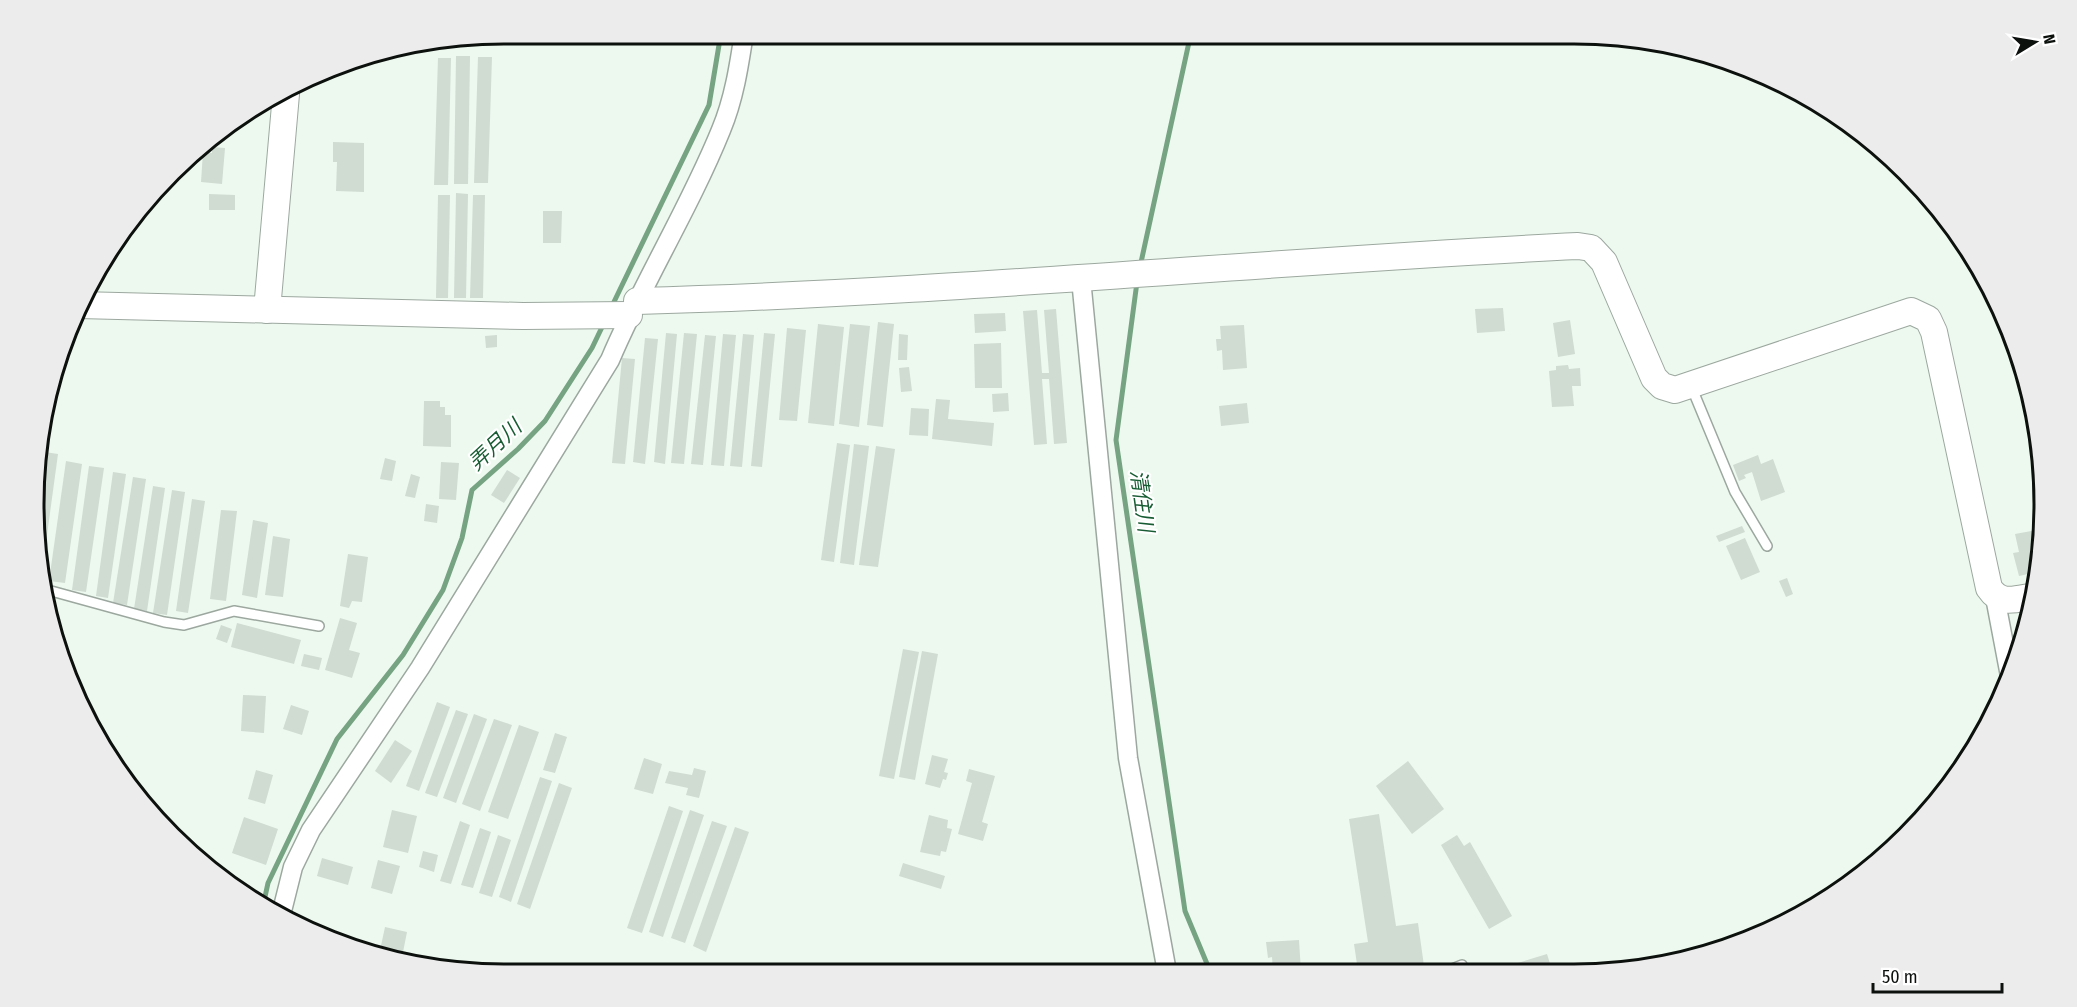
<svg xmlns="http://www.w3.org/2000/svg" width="2077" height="1007" font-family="'Fira Sans Condensed','Noto Sans JP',sans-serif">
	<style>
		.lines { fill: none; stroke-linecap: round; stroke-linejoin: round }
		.stream { stroke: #76a382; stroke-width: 5 }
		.building { fill: #d0dbd2 }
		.lane-casing { stroke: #9ca89f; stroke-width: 12 }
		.street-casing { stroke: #9ca89f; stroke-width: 21 }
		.secondary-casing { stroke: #9ca89f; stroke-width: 28 }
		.lane { stroke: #fff; stroke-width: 9 }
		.street { stroke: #fff; stroke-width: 18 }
		.secondary { stroke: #fff; stroke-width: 26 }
		.labels { text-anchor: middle; stroke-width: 4.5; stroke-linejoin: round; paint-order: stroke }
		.water-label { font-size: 21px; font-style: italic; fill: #175c32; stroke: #fff }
		.rim { fill: none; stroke: #0d110e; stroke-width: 3 }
	</style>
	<rect width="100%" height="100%" fill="#edf9ef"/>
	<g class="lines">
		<g class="stream">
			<path d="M1140 267 1191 33"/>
			<path d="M1137 282 1116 440 1185 911 1210 971"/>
			<path d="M612 306 709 105 721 33"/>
			<path d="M263 906 268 883 337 739 403 655 443 590 462 538 472 490 518 449 545 421 592 348 604 323"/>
		</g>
	</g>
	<g class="building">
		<path d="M456 56H470L468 184H454Z"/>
		<path d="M478 57H492L488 183H474Z"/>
		<path d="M438 58H451L448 185H434Z"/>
		<path d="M333 142 364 143V192L336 191 337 162H333Z"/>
		<path d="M212 147 225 148 222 184 201 182 203 152 212 153Z"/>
		<path d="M456 193 468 194 466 298H454Z"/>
		<path d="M209 194 235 195V210H209Z"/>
		<path d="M438 195H450L448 298H436Z"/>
		<path d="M473 195H485L483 298H470Z"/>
		<path d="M543 211H562L561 243H543Z"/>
		<path d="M1503 308 1505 331 1477 333 1475 309Z"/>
		<path d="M1056 309 1067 443 1054 444 1049 379H1042L1047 444 1034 445 1023 311 1037 310 1042 373H1049L1044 310Z"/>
		<path d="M1005 313 1006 331 975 333 974 314Z"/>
		<path d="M1570 320 1575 354 1558 357 1553 323Z"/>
		<path d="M878 322 894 324 883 427 867 425Z"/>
		<path d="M818 324 844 327 834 426 808 423Z"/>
		<path d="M850 324 870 326 859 427 839 424Z"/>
		<path d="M1244 325 1247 368 1223 370 1222 350 1217 351 1216 339H1221L1220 326Z"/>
		<path d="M787 328 806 330 797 421 779 420Z"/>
		<path d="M666 333 677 334 665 464 654 462Z"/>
		<path d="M684 333 697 334 684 464 671 463Z"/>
		<path d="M764 333 775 334 762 467 751 466Z"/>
		<path d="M723 334 736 335 724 466 711 465Z"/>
		<path d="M743 334 754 335 742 467 730 466Z"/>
		<path d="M899 334 908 335 907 360H898Z"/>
		<path d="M497 335V347L486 348 485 336Z"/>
		<path d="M705 335 716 336 703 465 691 464Z"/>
		<path d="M645 338 658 339 645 464 633 462Z"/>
		<path d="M1001 343 1002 388H975L974 344Z"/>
		<path d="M622 358 635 359 625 464 612 463Z"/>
		<path d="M1568 365 1569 369 1580 368 1581 386H1572L1574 406 1552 407 1549 371 1556 370V366Z"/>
		<path d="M909 367 912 391 901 392 899 368Z"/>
		<path d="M1008 393 1009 411 993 412 992 394Z"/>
		<path d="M936 399 950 400 948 419 994 423 992 446 932 439Z"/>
		<path d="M424 401H440V407H445V415H451V447L423 446Z"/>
		<path d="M1247 403 1249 423 1221 426 1219 406Z"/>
		<path d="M911 408 929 409 928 436 909 435Z"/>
		<path d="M837 443 850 445 834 562 821 560Z"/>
		<path d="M854 444 869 446 854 565 840 563Z"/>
		<path d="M876 446 895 449 878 567 859 565Z"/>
		<path d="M45 452 58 454 41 579 37 565 40 491Z"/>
		<path d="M1758 455 1761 464 1773 459 1785 492 1761 501 1752 472 1744 475 1746 478 1739 481 1733 465Z"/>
		<path d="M385 458 396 461 392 481 380 479Z"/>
		<path d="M66 461 82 464 65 583 49 581Z"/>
		<path d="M441 462 459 463 456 500 439 499Z"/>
		<path d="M89 466 104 468 86 592 72 590Z"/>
		<path d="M507 470 520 478 504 503 491 495Z"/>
		<path d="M113 472 126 474 108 598 96 596Z"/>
		<path d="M411 474 420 477 415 498 405 496Z"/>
		<path d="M133 477 146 479 127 605 113 603Z"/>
		<path d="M153 486 165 488 147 611 134 609Z"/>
		<path d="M172 490 185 492 167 615 153 613Z"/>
		<path d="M192 499 205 501 188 613 176 611Z"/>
		<path d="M426 504 439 506 437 523 424 521Z"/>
		<path d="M221 510 237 511 226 601 210 599Z"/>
		<path d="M253 520 268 523 257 598 242 595Z"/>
		<path d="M1742 526 1745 532 1719 542 1716 536Z"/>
		<path d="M2036 530 2037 536 2041 535 2037 572 2019 576 2013 553 2019 552 2015 534Z"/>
		<path d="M273 536 290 539 283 597 265 595Z"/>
		<path d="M1745 538 1760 572 1741 580 1726 546Z"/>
		<path d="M348 554 368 557 362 602 352 601 349 608 340 606Z"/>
		<path d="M1787 578 1793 594 1786 597 1779 581Z"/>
		<path d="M340 618 357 623 349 650 360 653 352 678 325 670Z"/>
		<path d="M237 623 301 640 294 664 231 647Z"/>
		<path d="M221 625 232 629 227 643 216 639Z"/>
		<path d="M903 649 919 652 894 779 879 776Z"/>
		<path d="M922 651 938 654 915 780 899 777Z"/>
		<path d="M304 654 322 658 319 670 301 666Z"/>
		<path d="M243 695 266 696 264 733 241 731Z"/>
		<path d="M437 702 450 707 419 791 406 786Z"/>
		<path d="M291 705 309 711 302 735 283 729Z"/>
		<path d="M456 710 468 714 437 797 425 793Z"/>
		<path d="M474 714 487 719 456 803 443 798Z"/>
		<path d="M494 719 512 725 480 811 462 804Z"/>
		<path d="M519 725 539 732 508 819 488 812Z"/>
		<path d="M555 733 567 737 555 773 543 770Z"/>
		<path d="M395 740 412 751 391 783 375 771Z"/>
		<path d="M932 755 948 759 944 772 948 773 946 780 943 779 940 788 925 784Z"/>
		<path d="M644 758 662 764 653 794 634 789Z"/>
		<path d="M1408 761 1444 809 1412 834 1376 786Z"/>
		<path d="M694 768 706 771 699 798 686 795 688 788 665 783 669 771 692 775Z"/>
		<path d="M969 769 995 776 982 822 988 824 983 841 958 834 972 783 966 781Z"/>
		<path d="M256 770 273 775 265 804 248 799Z"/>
		<path d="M540 777 552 781 511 902 499 897Z"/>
		<path d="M559 783 572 788 530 909 517 904Z"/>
		<path d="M669 806 683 811 642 933 627 928Z"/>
		<path d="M392 810 417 816 408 853 383 847Z"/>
		<path d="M690 810 704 815 663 937 649 932Z"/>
		<path d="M1379 814 1396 926 1418 923 1424 966 1392 971H1358L1354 944 1368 942 1349 819Z"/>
		<path d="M929 815 948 820 947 828 952 829 946 852 941 851 940 856 920 852Z"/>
		<path d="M244 817 278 829 266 865 232 853Z"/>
		<path d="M460 821 470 825 451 884 440 881Z"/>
		<path d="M712 821 727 826 685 943 671 938Z"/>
		<path d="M735 827 749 832 706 952 693 946Z"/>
		<path d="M480 828 491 832 473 888 461 885Z"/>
		<path d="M498 835 511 840 492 897 479 893Z"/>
		<path d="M1457 835 1464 846 1470 842 1512 916 1489 929 1441 845Z"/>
		<path d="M423 851 438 855 434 872 419 867Z"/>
		<path d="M322 858 353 867 348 885 317 876Z"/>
		<path d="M378 860 400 866 392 894 371 888Z"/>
		<path d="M903 863 945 876 941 889 899 876Z"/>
		<path d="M385 927 407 932 402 957 409 958 408 964 379 955Z"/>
		<path d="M1299 940 1301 971H1273L1272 957 1268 958 1266 942Z"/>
		<path d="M1547 954 1552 970H1506L1505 967Z"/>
	</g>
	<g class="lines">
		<defs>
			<g id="lane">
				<path d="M1691 386 1735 492 1767 546"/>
				<path d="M44 589 164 622 184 625 234 611 319 626"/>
				<path d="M1447 971 1462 965"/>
			</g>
			<g id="street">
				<path d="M1081 279 1128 758 1167 972"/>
				<path d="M1995 597 2010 676"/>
				<path d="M281 915 293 867 311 830 420 668 610 360C643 282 689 209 721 130 734 99 739 66 744 33"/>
			</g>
			<g id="secondary">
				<path d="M637 301C951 293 1264 261 1578 246L1591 248 1604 262 1654 378 1662 386 1675 390 1911 311 1928 319 1934 332 1989 588C2001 606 2015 599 2035 596"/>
				<path d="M79 305 523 316 629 315"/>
				<path d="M267 310 286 94"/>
			</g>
		</defs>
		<use href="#lane" class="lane-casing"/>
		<use href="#street" class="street-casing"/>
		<use href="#secondary" class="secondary-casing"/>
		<use href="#lane" class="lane"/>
		<use href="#street" class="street"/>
		<use href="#secondary" class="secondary"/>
	</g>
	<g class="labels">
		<g class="water-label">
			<text transform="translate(495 445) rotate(-43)" y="7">弄月川</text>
			<text transform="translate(1142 501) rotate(82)" y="7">清住川</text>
		</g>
	</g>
	<path d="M0 0H2077V1007H0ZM504 44H1574A460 460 0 0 1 2034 504V504A460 460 0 0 1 1574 964H504A460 460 0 0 1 44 504V504A460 460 0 0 1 504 44Z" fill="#ececec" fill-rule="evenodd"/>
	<path class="rim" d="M504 44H1574A460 460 0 0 1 2034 504V504A460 460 0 0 1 1574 964H504A460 460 0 0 1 44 504V504A460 460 0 0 1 504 44Z"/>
	<g transform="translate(2035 42) rotate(79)" stroke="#ffffff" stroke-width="4.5" paint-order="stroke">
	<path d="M0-4.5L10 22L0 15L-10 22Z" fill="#0d110e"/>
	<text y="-9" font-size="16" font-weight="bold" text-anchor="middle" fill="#0d110e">N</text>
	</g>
	<path d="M1873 983v9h129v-9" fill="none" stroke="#0d110e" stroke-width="3"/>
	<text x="1882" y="983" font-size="18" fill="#0d110e" stroke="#ffffff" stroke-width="4.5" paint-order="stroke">50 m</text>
</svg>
